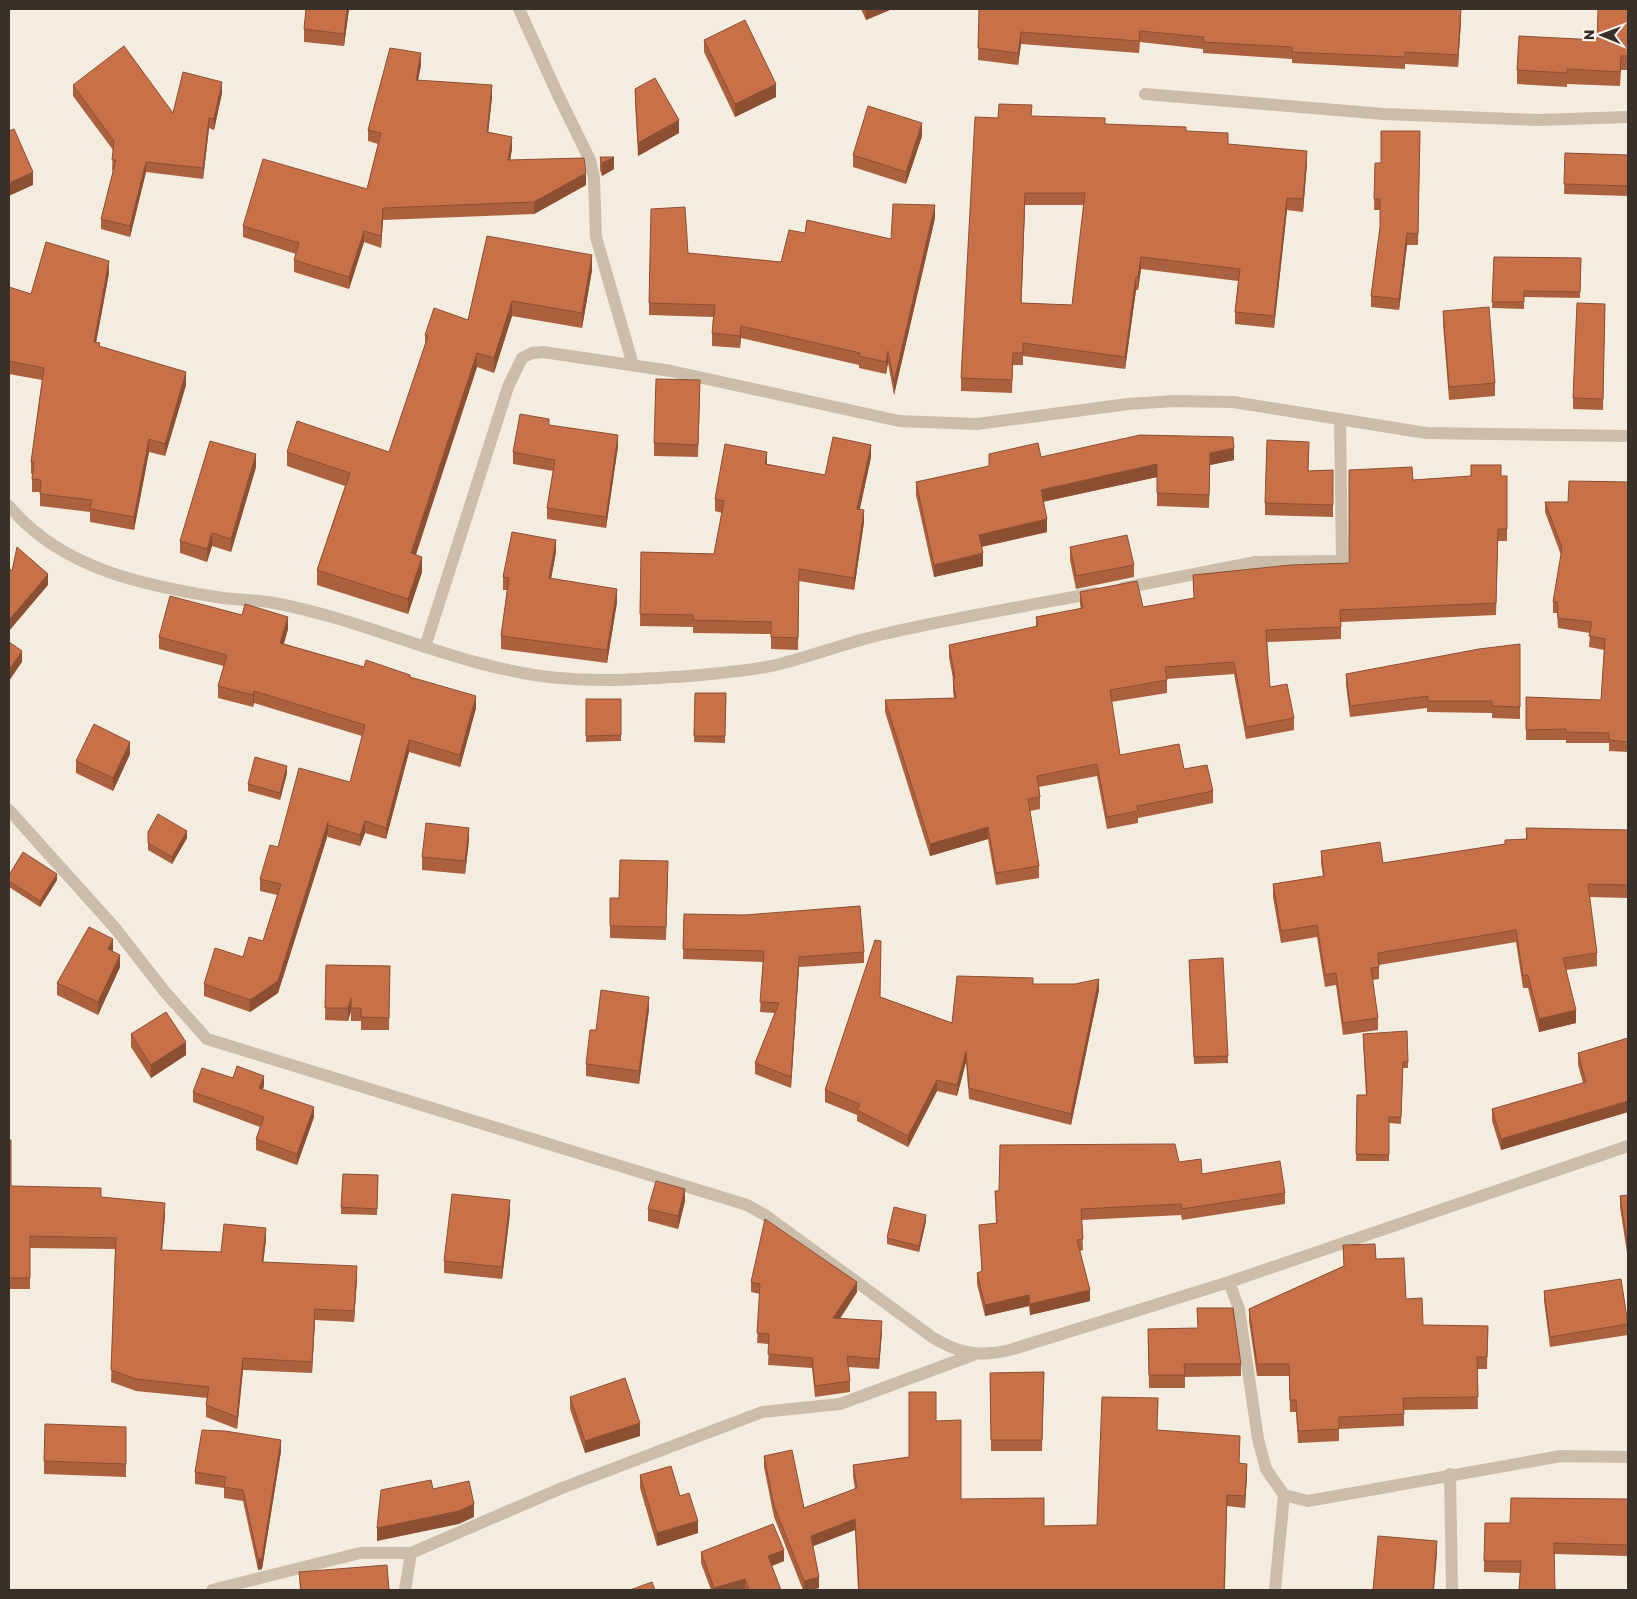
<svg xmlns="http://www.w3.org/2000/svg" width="1637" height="1599" font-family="'Golos Text',sans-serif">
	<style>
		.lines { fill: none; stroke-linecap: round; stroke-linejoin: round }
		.minor { stroke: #ccbdaa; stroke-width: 12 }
		.wall { fill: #ac613e; fill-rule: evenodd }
		.shaded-wall { fill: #8c4f32 }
		.building { fill: #c87148; stroke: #8c4f32; fill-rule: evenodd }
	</style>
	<rect width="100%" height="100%" fill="#f4ecdf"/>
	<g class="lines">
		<g class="minor">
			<path d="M519 9 558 95 590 160 594 178 596 237 633 365"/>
			<path d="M1145 94 1384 114 1538 120 1628 117"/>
			<path d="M9 506C61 569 145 586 223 598 240 600 257 600 274 603 371 621 460 669 559 678 603 682 646 679 690 676 720 673 751 671 780 664 815 655 849 642 884 634 954 618 1025 606 1096 593"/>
			<path d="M1123 588 1256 562 1342 561 1340 420"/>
			<path d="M425 647 508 387 522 358 532 353 543 352 671 371 899 421 977 424 1128 404 1174 401 1233 402 1426 433 1628 436"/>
			<path d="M9 810 115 928 165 992 207 1039 747 1205 765 1215 932 1337C959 1354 980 1357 1010 1350L1229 1282 1628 1146"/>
			<path d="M1229 1282 1239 1309 1258 1439 1266 1469 1284 1495 1308 1501 1561 1456 1628 1457"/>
			<path d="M1450 1474 1452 1590"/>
			<path d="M212 1590 360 1553H411L562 1488 762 1412 840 1404 973 1355"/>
			<path d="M405 1590 411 1553"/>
			<path d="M1275 1590 1284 1495"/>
		</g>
	</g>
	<g class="wall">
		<path d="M306 9H349L344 46 304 42V29Z"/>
		<path d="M861 9H892L866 20Z"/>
		<path d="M979 9 1461 20 1458 67 1405 64V69L1292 63V59L1203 53V49L1140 42 1139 53 1021 44 1018 65 978 60Z"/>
		<path d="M1628 9V70H1621L1620 86 1567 84V87L1517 84V70L1597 40Z"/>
		<path d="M704 40 776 97 735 117 704 52Z"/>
		<path d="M421 65 418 80 492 97 488 132 512 149 510 160 586 185 534 214 383 220 381 248 364 242 349 289 294 272V260L296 254 243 237V226L367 189 378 144 368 141V130Z"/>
		<path d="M73 85 173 113 222 93 214 130 209 128 203 179 146 172 130 237 101 229V219L113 171 112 170 113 150 73 96Z"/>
		<path d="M635 89 679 133 638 156 635 101Z"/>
		<path d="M1032 116 1105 124 1186 131 1228 144 1307 163 1303 212 1287 210 1274 328 1235 324V312L1238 281 1141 269 1138 290H1136L1125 369 1023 356V365H1013L1012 393 961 391V378L998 118ZM1025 205H1084L1072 305 1021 303Z"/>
		<path d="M1420 131 1418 245H1407L1399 310 1371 307V296L1380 227V210H1374L1375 163H1381Z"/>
		<path d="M922 136 906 184 853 167V155Z"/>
		<path d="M1565 153 1628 155V196L1564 194Z"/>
		<path d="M600 157 614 169 602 176 600 170Z"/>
		<path d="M935 218 894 395 888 363 886 374 859 368V365L741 338 740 348 712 346V333L713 317 649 315V303L688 253 781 262 805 233 891 239Z"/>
		<path d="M487 236 592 270 582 328 512 316 494 373 477 367 416 555 422 572 408 614 317 585V570L345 486 287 466V452H389L425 345V335L468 320Z"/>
		<path d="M1494 257 1581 258 1580 298 1524 297V309L1492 308Z"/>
		<path d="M109 273 96 342 100 346 186 385 165 456 149 452 134 530 90 522V512L40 506V492H32V474H31V462L42 380 9 374V287L31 294Z"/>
		<path d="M1605 304 1603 410 1573 409V398Z"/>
		<path d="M1443 311 1495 383V396L1449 400 1443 324Z"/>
		<path d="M700 393 698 457 654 456V443Z"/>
		<path d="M549 425 618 446 606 528 547 519V508L553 471 513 464V452Z"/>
		<path d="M1309 454 1308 471 1333 470V517L1265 515V503Z"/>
		<path d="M871 457 860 509 864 522 854 590 799 581 798 650 771 649V634L693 633V627L640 626 641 552 714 554 722 513 715 511V499L767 464 825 475Z"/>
		<path d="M1041 457 1234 460 1210 465 1209 508 1157 506V477L1043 502 1047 532 982 547 983 566 934 577 916 495V482Z"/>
		<path d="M256 467 231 552 212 546 207 562 180 553V541Z"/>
		<path d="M1501 476H1507V541H1498L1496 615 1341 622V639L1267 642 1270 687 1294 718V730L1246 739 1234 674 1167 679V693L1111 702 1120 755 1184 769 1213 791V803L1138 818V823L1107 829 1097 776 1039 787 1040 797V809L1030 811 1039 866V878L996 885 988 839 930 856 885 712V700L954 698 953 691V679L949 657V645L1036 627V617L1081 609 1080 605V592L1143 607 1194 598 1193 575 1349 563 1413 480Z"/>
		<path d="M1628 482V752L1609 751V743H1566V740H1526V697L1601 700 1604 650 1589 647 1590 633 1558 628 1557 613H1553V602L1561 555 1545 512V502H1568Z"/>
		<path d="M1070 547 1134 565V577L1076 589 1070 560Z"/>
		<path d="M556 552 551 578 617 602 607 663 501 649V636L507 590H503V577Z"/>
		<path d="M288 629 284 644 364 667 410 677 476 708 460 767 409 752 386 839 365 833 360 846 328 837V834L278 993 250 1012 204 996V984L243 957 263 941 277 895 260 891V879L278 847 350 782 362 736 254 703 253 707 218 698V686L224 666 159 649V637Z"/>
		<path d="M1520 644V719L1492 718V713L1427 712V708L1350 717 1346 685V674Z"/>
		<path d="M695 693H726L725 743 694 742Z"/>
		<path d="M586 699H621V741L586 742Z"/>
		<path d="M130 754 113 791 76 773V761Z"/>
		<path d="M287 773 280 800 248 791V784Z"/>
		<path d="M1526 828 1628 830V898L1589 897 1597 953V966L1566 970 1576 1023 1539 1032 1528 988H1523L1516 942 1379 965V979L1372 980 1378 1018V1030L1343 1035 1336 985 1325 987 1317 937 1281 943 1273 897V884L1323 876 1321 863V851L1383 863 1505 844 1526 839Z"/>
		<path d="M148 832 187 838 172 864 148 850Z"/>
		<path d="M469 840 465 874 422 870V857Z"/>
		<path d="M668 874 666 940 610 938V926L619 898Z"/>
		<path d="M57 880 40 907 9 887V881Z"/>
		<path d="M684 914 864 952V963L799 967 791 1088 755 1074V1063L775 1013 760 1012 763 962 683 959Z"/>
		<path d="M113 951 120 967 98 1015 57 995V983Z"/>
		<path d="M326 965 390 966 389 1030H361V1021H351V1011L348 1021 325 1020Z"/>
		<path d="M1189 966 1228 1056V1063L1194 1064Z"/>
		<path d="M1033 984 1099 990 1071 1125 969 1099 966 1062 957 1096 937 1091 908 1147 857 1121V1115L825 1102V1090L881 997 952 1023Z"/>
		<path d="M649 1009 639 1084 586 1076V1064L596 1030Z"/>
		<path d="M131 1034 186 1055 151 1078 131 1047Z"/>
		<path d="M1628 1038V1112L1501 1150 1492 1121V1109L1583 1083 1578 1065V1053Z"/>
		<path d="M1363 1040 1408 1062V1068H1403L1401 1124 1389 1123V1161H1356L1357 1095H1366Z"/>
		<path d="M233 1078 264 1086 263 1089 314 1117 297 1165 256 1150V1139L260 1127 193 1102V1092Z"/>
		<path d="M9 1140 11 1186 101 1197 165 1215 162 1250 221 1252 266 1240 263 1262 357 1278 354 1322 315 1320 312 1373 243 1370 237 1429 206 1417V1405L207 1398 136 1391 111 1382 115 1249 30 1248V1289H9Z"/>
		<path d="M1179 1162 1202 1174 1285 1193V1204L1182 1220 1181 1215 1082 1220 1083 1250 1080 1251 1090 1301 1030 1315 1029 1306 985 1316 977 1284V1273L982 1272 979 1225 996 1224 995 1191Z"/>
		<path d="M378 1175 377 1215 341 1214V1207Z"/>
		<path d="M1628 1195V1253H1627L1620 1207V1196Z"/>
		<path d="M685 1201 678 1229 648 1221V1209Z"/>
		<path d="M510 1213 502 1279 444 1273V1261Z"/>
		<path d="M926 1221 919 1252 887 1244V1238Z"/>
		<path d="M1343 1245 1376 1259 1406 1299 1423 1325 1488 1326 1487 1369H1477L1478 1409 1404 1410V1426L1339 1429V1441L1298 1443 1296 1412H1290L1289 1376H1257L1249 1321V1309L1344 1266Z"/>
		<path d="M751 1282 857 1292 840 1319 882 1331 879 1369 848 1367 850 1381V1392L815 1397 812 1368 768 1365 769 1344 757 1343 760 1294 751 1292Z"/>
		<path d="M1544 1291 1628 1324V1335L1550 1347 1544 1301Z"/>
		<path d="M1148 1329 1241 1364V1376L1185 1377V1388H1149Z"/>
		<path d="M1044 1372 1042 1451H991L990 1373Z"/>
		<path d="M570 1397 640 1436 585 1453 570 1409Z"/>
		<path d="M936 1421 961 1499 1044 1526 1097 1525 1158 1430 1240 1447 1239 1463 1247 1475 1245 1508 1227 1506 1225 1590H858L855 1530 813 1546 819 1588 811 1590H803L774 1517 764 1467V1456L804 1508 855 1489 853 1476V1465L909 1457Z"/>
		<path d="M126 1427V1477L44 1474V1461Z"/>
		<path d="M281 1451 262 1569 258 1570 243 1501 224 1498V1488L195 1484V1472Z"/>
		<path d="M640 1475 680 1496 698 1533 657 1546 640 1488Z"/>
		<path d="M1628 1499V1556L1555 1554 1520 1573 1484 1572V1561L1510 1523Z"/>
		<path d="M701 1552 784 1561 772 1566 781 1590H711L701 1563Z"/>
		<path d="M299 1572 389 1590H300Z"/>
	</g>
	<g class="shaded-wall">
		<path d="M347 9H349L344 46V34Z"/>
		<path d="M866 9H892L866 20Z"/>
		<path d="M1461 9V20L1458 67V55Z"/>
		<path d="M1021 32V44L1018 65V53Z"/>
		<path d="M421 53V65L416 91V80Z"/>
		<path d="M222 82V93L214 130V119Z"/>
		<path d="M776 84V97L735 117V104Z"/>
		<path d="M492 85V97L487 144V132Z"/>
		<path d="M209 118V128L203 179V168Z"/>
		<path d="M679 120V133L638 156V143Z"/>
		<path d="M922 123V136L906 184V172Z"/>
		<path d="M512 137V149L508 172V160Z"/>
		<path d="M1307 151V163L1303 212V199Z"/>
		<path d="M614 157V169L602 176V163Z"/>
		<path d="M146 162V172L130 237V226Z"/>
		<path d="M33 172V185L9 196V183Z"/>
		<path d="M586 173V185L534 214V202Z"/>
		<path d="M1025 193V205L1021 316V303Z"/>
		<path d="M1287 198V210L1274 328V316Z"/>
		<path d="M935 205V218L894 395V382Z"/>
		<path d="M383 208V220L381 248V236Z"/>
		<path d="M364 231V242L349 289V277Z"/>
		<path d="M1407 233V245L1399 310V299Z"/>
		<path d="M592 255V270L582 328V313Z"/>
		<path d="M1141 257V269L1138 290V277Z"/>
		<path d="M109 261V273L94 354V342Z"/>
		<path d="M1136 277V290L1125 369V357Z"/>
		<path d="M512 301V316L494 373V358Z"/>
		<path d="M741 326V338L740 348V336Z"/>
		<path d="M888 351V363L886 374V362Z"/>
		<path d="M477 353V367L411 568V553Z"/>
		<path d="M186 372V385L165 456V444Z"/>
		<path d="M618 435V446L606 528V517Z"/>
		<path d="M149 439V452L134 530V517Z"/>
		<path d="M871 445V457L857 521V509Z"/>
		<path d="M1234 448V460L1210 465 1209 508 1210 453Z"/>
		<path d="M767 452V464H765Z"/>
		<path d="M256 454V467L231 552V539Z"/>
		<path d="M1157 464V477L1041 502V490Z"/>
		<path d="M864 510V522L854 590V578Z"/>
		<path d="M1047 519V532L979 547V535Z"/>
		<path d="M212 533V546L207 562V549Z"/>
		<path d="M556 540V552L549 590V578Z"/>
		<path d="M983 553V566L934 577V565Z"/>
		<path d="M422 557V572L408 614V599Z"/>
		<path d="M48 574V585L9 631V620Z"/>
		<path d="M617 589V602L607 663V650Z"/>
		<path d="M288 617V629L280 655V643Z"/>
		<path d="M22 651V662L9 681V670Z"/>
		<path d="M254 691V703L253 707V695Z"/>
		<path d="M476 696V708L460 767V755Z"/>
		<path d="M409 740V752L386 839V828Z"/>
		<path d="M130 742V754L113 791V778Z"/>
		<path d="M287 766V773L280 800V793Z"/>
		<path d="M365 821V833L360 846V835Z"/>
		<path d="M328 822V834L278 993 250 1012V1000Z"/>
		<path d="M988 827V839L930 856V844Z"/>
		<path d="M469 828V840L465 874V861Z"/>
		<path d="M187 831V838L172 864V857Z"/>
		<path d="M57 874V880L40 907V901Z"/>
		<path d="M113 939V951L108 949Z"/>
		<path d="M120 955V967L98 1015V1002Z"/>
		<path d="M799 957V967L791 1088V1077Z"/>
		<path d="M1099 979V990L1071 1125V1114Z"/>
		<path d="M649 997V1009L639 1084V1071Z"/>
		<path d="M351 998V1011L348 1021V1008Z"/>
		<path d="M1576 1010V1023L1539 1032V1019Z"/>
		<path d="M186 1042V1055L151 1078V1065Z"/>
		<path d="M966 1051V1062L957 1096V1085Z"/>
		<path d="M264 1076V1086L259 1098V1088Z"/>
		<path d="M937 1080V1091L908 1147V1136Z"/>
		<path d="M1628 1101V1112L1501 1150V1139Z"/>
		<path d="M314 1107V1117L297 1165V1154Z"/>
		<path d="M685 1189V1201L678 1229V1216Z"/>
		<path d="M510 1200V1213L502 1279V1267Z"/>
		<path d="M165 1203V1215L161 1261V1250Z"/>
		<path d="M926 1215V1221L919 1252V1246Z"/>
		<path d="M266 1228V1240L262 1273V1262Z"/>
		<path d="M357 1266V1278L354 1322V1311Z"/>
		<path d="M857 1282V1292L833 1328V1318Z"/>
		<path d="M1090 1290V1301L1030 1315V1304Z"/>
		<path d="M1029 1295V1306L985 1316V1305Z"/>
		<path d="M315 1309V1320L312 1373V1362Z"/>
		<path d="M882 1321V1331L879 1369V1359Z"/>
		<path d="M243 1358V1370L237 1429V1417Z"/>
		<path d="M640 1423V1436L585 1453V1441Z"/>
		<path d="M281 1440V1451L262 1569 258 1570V1559Z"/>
		<path d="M1247 1464V1475L1245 1508V1496Z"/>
		<path d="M474 1504V1517L459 1524 377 1541V1528Z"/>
		<path d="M855 1519V1530L811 1547V1536Z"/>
		<path d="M698 1521V1533L657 1546V1533Z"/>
		<path d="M1437 1541V1554L1434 1590H1433Z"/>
		<path d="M784 1550V1561L768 1567V1556Z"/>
		<path d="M819 1577V1588L811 1590H804V1581Z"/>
		<path d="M745 1579V1590H714V1588Z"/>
	</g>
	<g class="building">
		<path d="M306 9H347L344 34 304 29Z"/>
		<path d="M979 9H1461L1458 55 1405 52V57L1292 52V47L1203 42 1204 37 1140 31 1139 41 1021 32 1018 53 978 48Z"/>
		<path d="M1598 9H1628V56H1621L1620 72 1567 69V73L1517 70 1519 36 1597 40Z"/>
		<path d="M745 20 776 84 735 104 704 40Z"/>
		<path d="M124 46 173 113 183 72 222 82 214 119 209 118 203 168 146 162 130 226 101 219 116 160H112L114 141 73 85Z"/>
		<path d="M390 48 421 53 416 80 492 85 487 132 512 137 508 160 584 158 586 173 534 202 383 208 381 236 364 231 349 277 294 260 299 243 243 226 263 159 367 189 381 133 368 130Z"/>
		<path d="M655 78 679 120 638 143 635 89Z"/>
		<path d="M999 104 1032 105 1031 116 1105 118V124L1186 127V131L1228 133V144L1307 151 1303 199 1287 198 1274 316 1235 312 1240 269 1141 257 1138 277H1136L1125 357 1023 343V353H1013L1012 380 961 378 975 117 998 118ZM1025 193H1085L1072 305 1021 303Z"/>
		<path d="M868 106 922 123 906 172 853 155Z"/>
		<path d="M14 129 33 172 9 183V131Z"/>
		<path d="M1381 131H1420L1418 234 1407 233 1399 299 1371 296 1380 227V199H1374L1375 163H1381Z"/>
		<path d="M1565 153 1628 155V186L1564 184Z"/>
		<path d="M600 157H614L602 163Z"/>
		<path d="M893 204 935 205 894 382 888 351 886 362 859 356 860 353 741 326 740 336 712 333 715 305 649 303 651 209 685 207 688 253 781 262 789 230 805 233 807 220 891 239Z"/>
		<path d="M487 236 592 255 582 313 512 301 494 358 477 353 411 553 422 557 408 599 317 570 350 473 287 452 297 421 389 452 428 336 425 335 434 308 468 320Z"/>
		<path d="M46 242 109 261 94 342 100 343 99 346 186 372 165 444 149 439 134 517 90 509 92 500 40 494 41 480 32 479 34 462H31L44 368 9 361V287L31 294Z"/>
		<path d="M1494 257 1581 258 1580 292 1524 291V302H1492Z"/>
		<path d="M1577 303 1605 304 1603 399 1573 398Z"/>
		<path d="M1489 307 1495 383 1449 387 1443 311Z"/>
		<path d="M656 379 700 380 698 445 654 443Z"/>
		<path d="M520 414 549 419V425L618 435 606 517 547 508 555 460 513 452Z"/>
		<path d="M1140 435 1233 437 1234 448 1210 453 1209 495 1157 493V464L1041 490 1047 519 979 535 983 553 934 565 916 482 989 466V454L1038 443 1041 457Z"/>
		<path d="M833 437 871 445 857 509 864 510 854 578 799 569 798 638 771 637V622L693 620V615L640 614 641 552 714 554 724 501 715 499 725 444 767 452 765 464 825 475Z"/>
		<path d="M1267 440 1309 442 1308 471 1333 470V505L1265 503Z"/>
		<path d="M210 441 256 454 231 539 212 533 207 549 180 541Z"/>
		<path d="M1471 465H1501V476H1507V529H1498L1496 603 1340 610 1341 627 1266 630 1270 687 1287 684 1294 718 1246 727 1234 662 1165 667 1167 680 1110 690 1120 755 1179 744 1184 769 1207 765 1213 791 1137 806 1138 811 1107 817 1097 764 1037 776 1040 797 1028 799 1039 866 996 873 988 827 930 844 885 700 956 698 953 679 955 678 949 645 1038 626 1036 617 1083 608 1080 592 1137 581 1143 607 1194 598 1193 575 1291 565 1349 563V470L1412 467 1413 480 1471 476Z"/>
		<path d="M1569 481 1628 482V742L1609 740V733L1566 732V729L1526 730V697L1601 700 1605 639 1589 636 1592 622 1558 618 1557 602H1553L1562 548 1545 502H1568Z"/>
		<path d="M512 532 556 540 549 578 617 589 607 650 501 636 509 578 503 577Z"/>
		<path d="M1127 535 1134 565 1076 576 1070 547Z"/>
		<path d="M17 547 48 574 9 620V568L12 571Z"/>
		<path d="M170 596 242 615 245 604 288 617 280 643 364 667 366 660 410 675V677L476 696 460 755 409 740 386 828 365 821 360 835 328 825V822L278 981 250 1000 204 984 215 948 243 957 249 937 263 941 281 884 260 879 270 845 278 847 299 768 350 782 365 725 254 691 253 695 218 686 227 655 159 637Z"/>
		<path d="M9 642 22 651 9 670Z"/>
		<path d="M1520 644V707L1492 706V701H1427L1428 696 1350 706 1346 674 1479 649Z"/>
		<path d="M695 693H726L725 736H694Z"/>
		<path d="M586 699H621V735L586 736Z"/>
		<path d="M94 724 130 742 113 778 76 761Z"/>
		<path d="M255 757 287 766 280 793 248 784Z"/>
		<path d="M158 814 187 831 172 857 148 843V832Z"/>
		<path d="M426 823 469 828 465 861 422 857Z"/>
		<path d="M1526 828 1628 830V885L1588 884 1597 953 1563 958 1576 1010 1539 1019 1528 975 1523 976 1516 930 1378 953 1379 967 1371 968 1378 1018 1343 1023 1336 973 1325 975 1317 925 1281 931 1273 884 1324 876 1321 851 1380 842 1383 863 1505 844V840L1527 839Z"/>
		<path d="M23 852 57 874 40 901 9 881V875Z"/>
		<path d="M620 860 668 861 666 927 610 926V898H619Z"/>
		<path d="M860 906 864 952 799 957 791 1077 755 1063 779 1003 760 1002 764 951 683 949 684 914 745 915Z"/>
		<path d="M89 927 113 939 108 949 120 955 98 1002 57 983Z"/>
		<path d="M875 940 881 941 880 997 952 1023 957 976 1033 978V984H1075L1099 979 1071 1114 969 1088 966 1051 957 1085 937 1080 908 1136 857 1110 860 1104 825 1090Z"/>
		<path d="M1223 958 1228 1056 1194 1057 1189 960Z"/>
		<path d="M326 965 390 966 389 1018 361 1017V1008H351V998L348 1008H325Z"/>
		<path d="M601 990 649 997 639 1071 586 1064 590 1030H596Z"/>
		<path d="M166 1012 186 1042 151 1065 131 1034Z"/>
		<path d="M1407 1031 1408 1062H1403L1401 1117H1389V1155L1356 1154 1357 1095H1367L1363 1034Z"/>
		<path d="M1628 1038V1101L1501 1139 1492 1109 1586 1082 1578 1053Z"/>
		<path d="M237 1066 264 1076 259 1088 314 1107 297 1154 256 1139 264 1117 193 1092 202 1068 233 1078Z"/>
		<path d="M9 1140H11V1186L101 1188V1197L165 1203 161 1250 221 1252 224 1224 266 1228 262 1262 357 1266 354 1311 315 1309 312 1362 243 1358 237 1417 206 1405 209 1387 136 1379 111 1370 116 1238 30 1236V1278H9Z"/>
		<path d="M1175 1144 1179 1162 1201 1159 1202 1174 1280 1161 1285 1193 1182 1209 1181 1204 1081 1209 1083 1239 1077 1240 1090 1290 1030 1304 1029 1295 985 1305 977 1273 982 1271 979 1225 997 1223 995 1191H999L1000 1145Z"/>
		<path d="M343 1174 378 1175 377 1209 341 1207Z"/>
		<path d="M656 1181 685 1189 678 1216 648 1209Z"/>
		<path d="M452 1194 510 1200 502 1267 444 1261Z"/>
		<path d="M1628 1195V1241H1627L1620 1196Z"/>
		<path d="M894 1207 926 1215 919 1246 887 1238Z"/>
		<path d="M765 1219 857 1282 833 1318 882 1321 879 1359 847 1356 850 1381 815 1386 812 1358 768 1354 769 1334 757 1333 760 1284 751 1282Z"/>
		<path d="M1375 1244 1376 1259 1404 1258 1406 1299 1422 1298 1423 1325 1488 1326 1487 1357H1477L1478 1397 1403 1398 1404 1414 1339 1417V1429L1298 1431 1296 1400H1290L1289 1364H1257L1249 1309 1344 1266 1343 1245Z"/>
		<path d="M1621 1279 1628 1324 1550 1337 1544 1291Z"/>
		<path d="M1197 1308H1233L1241 1364H1184L1185 1375H1149L1148 1329 1198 1328Z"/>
		<path d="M1044 1372 1042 1440H991L990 1373Z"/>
		<path d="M625 1378 640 1423 585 1441 570 1397Z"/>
		<path d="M909 1392H936V1421L961 1420V1499L1044 1498V1526L1097 1525 1102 1397 1158 1398 1157 1430 1240 1436 1239 1463 1247 1464 1245 1496 1227 1495 1224 1590H859L855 1519 811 1536 819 1577 804 1581 774 1506 764 1456 792 1450 804 1508 857 1488 853 1465 909 1457Z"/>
		<path d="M45 1424 126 1427V1464L44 1461Z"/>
		<path d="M202 1430 225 1431 281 1440 262 1558 258 1559 243 1490 224 1487 226 1477 195 1472Z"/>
		<path d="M671 1466 680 1496 689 1493 698 1521 657 1533 640 1475Z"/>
		<path d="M431 1480 433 1489 469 1481 474 1504 459 1511 377 1528 381 1490Z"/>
		<path d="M1511 1498 1628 1499V1545L1554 1543 1555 1590H1519L1521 1561H1484L1485 1523H1510Z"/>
		<path d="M773 1524 784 1550 768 1556 781 1590H749L745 1579 714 1588 701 1552Z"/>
		<path d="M1378 1536 1437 1541 1433 1590H1373Z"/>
		<path d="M387 1565 389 1590H301L299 1572Z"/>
		<path d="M652 1582 655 1590H630Z"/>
	</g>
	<rect width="1637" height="1599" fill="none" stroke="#3a302a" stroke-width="20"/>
	<g transform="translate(1602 35) rotate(271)" stroke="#fbf5ec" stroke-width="4" paint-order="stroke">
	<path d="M0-4L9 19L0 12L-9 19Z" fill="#3a302a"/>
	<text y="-8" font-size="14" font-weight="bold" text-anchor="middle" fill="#3a302a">N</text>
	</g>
</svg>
